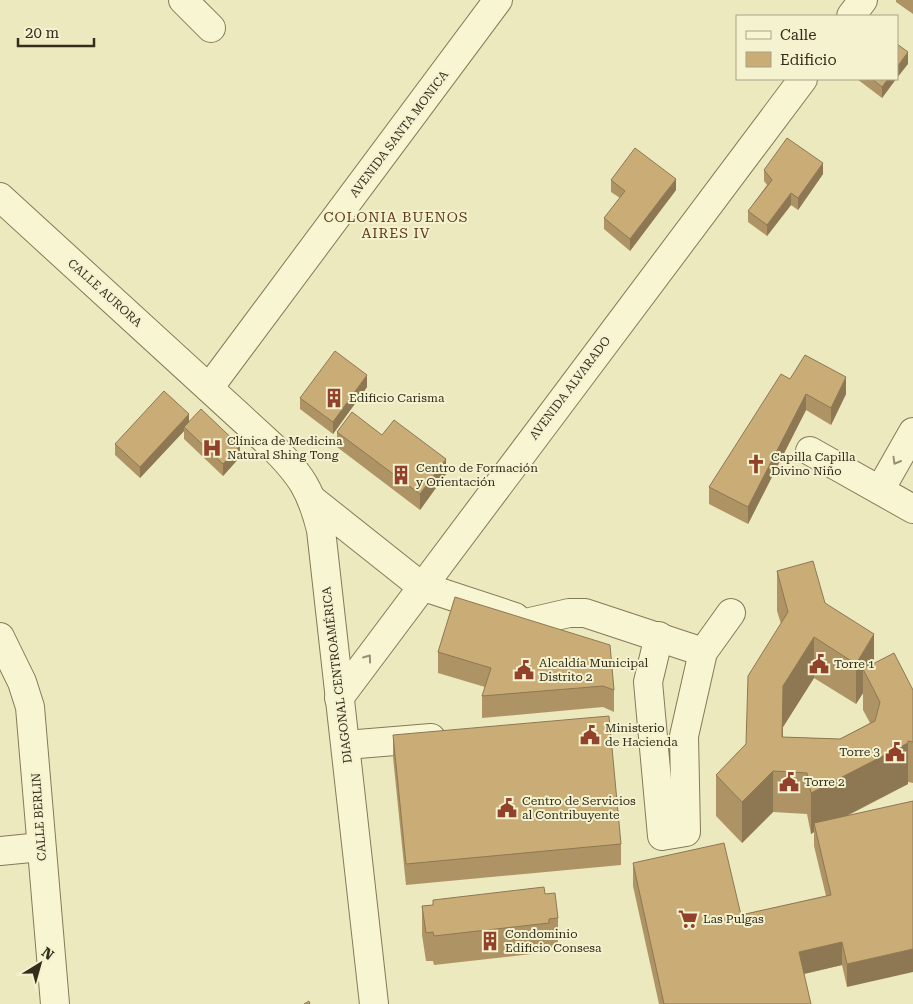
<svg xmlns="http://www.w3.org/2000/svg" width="913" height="1004" font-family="'Roboto Serif',serif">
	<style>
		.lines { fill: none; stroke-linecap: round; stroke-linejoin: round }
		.minor-casing { stroke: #847a58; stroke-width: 30 }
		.minor { stroke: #f8f5d2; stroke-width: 28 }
		.wall { fill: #ae9465; fill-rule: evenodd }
		.shaded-wall { fill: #8d7853 }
		.building { fill: #caac76; stroke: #8d7853 }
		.oneway { stroke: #969177 }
		.labels { text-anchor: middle; stroke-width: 4; stroke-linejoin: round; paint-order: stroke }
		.street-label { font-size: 12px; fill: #342d1c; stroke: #f4f2cf }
		.poi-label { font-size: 12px; fill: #342d1c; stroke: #f4f2cf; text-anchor: start }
		.neighbourhood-label { font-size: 14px; letter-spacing: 1px; fill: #603a1d; stroke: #f4f2cf }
	</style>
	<rect width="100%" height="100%" fill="#ece9bf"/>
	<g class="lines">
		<defs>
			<g id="minor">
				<path d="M183 0 211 28"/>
				<path d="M851 16 863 0"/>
				<path d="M0 197 272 446C301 475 311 490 321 530L374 1004"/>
				<path d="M209 388 498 0"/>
				<path d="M810 451 913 509"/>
				<path d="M880 490 913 432"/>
				<path d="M314 501 421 586 515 617"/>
				<path d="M530 622 569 613H585L703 652"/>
				<path d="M659 636 648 682 662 836 686 832 684 736 703 652 731 613"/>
				<path d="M0 637 22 682 30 707 55 1004"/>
				<path d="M339 698 803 79"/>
				<path d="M346 745 431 738"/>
				<path d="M0 851 41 847"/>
			</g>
		</defs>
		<use href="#minor" class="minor-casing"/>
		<use href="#minor" class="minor"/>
	</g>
	<g class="wall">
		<path d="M896 0H913V14L896 2Z"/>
		<path d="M857 79H896L882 98Z"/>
		<path d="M764 170 823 174 798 210 791 205 767 236 748 222V211L767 185 764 181Z"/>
		<path d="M611 180 676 190 630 251 604 229V218L620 198 611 192Z"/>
		<path d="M790 379 846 394 831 425 806 410 748 524 709 504V487Z"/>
		<path d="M367 387 333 434 300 409V398Z"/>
		<path d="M189 422 240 457 223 476 184 439V431L140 478 115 455V444Z"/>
		<path d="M337 432 382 435 446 474 420 510 337 447Z"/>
		<path d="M777 571 825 603 874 663 913 690V783L908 782V784L847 816 913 801 847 987 842 965 804 974 811 1004H659L633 886V863L741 915 826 896 814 846V832L811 834 807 814 773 812 742 843 716 816V775L746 744 781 624 777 611ZM814 678 856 704 863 693V710L870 723 840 739 783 737V727Z"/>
		<path d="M455 597 614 690V712L603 707 482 718V696L485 687 438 673V652Z"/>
		<path d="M393 735 621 844V865L406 885 393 757Z"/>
		<path d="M545 894 558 918V947L549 948V952L434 965 433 961H426L422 935V906Z"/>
	</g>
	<g class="shaded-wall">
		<path d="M908 52V64L897 78V67Z"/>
		<path d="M888 79H896L882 98V87Z"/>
		<path d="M823 163V174L798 210V198Z"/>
		<path d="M676 179V190L630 251V239Z"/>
		<path d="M791 193V205L767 236V225Z"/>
		<path d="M367 375V387L333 434V422Z"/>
		<path d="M846 377V394L831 425V408Z"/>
		<path d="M806 394V410L748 524V507Z"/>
		<path d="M189 414V425L184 427V431L140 478V467Z"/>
		<path d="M240 446V457L223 476V464Z"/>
		<path d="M446 459V474L420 510V494Z"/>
		<path d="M874 634V675L863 669V693L856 704V664Z"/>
		<path d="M814 637V678L783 727 782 778V737L783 686Z"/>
		<path d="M908 743V784L816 831 814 823V832L811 834V793Z"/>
		<path d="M773 771V812L742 843V802Z"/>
		<path d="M842 942V965L799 975V952Z"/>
		<path d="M913 949V972L847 987V964Z"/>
	</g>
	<g class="building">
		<path d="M897 44 908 52 897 67Z"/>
		<path d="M872 79H888L882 87Z"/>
		<path d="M787 138 823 163 798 198 791 193 767 225 748 211 772 180 764 170Z"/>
		<path d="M635 148 676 179 630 239 604 218 625 191 611 180Z"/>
		<path d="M335 351 367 375 333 422 300 398Z"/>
		<path d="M805 355 846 377 831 408 806 394 748 507 709 487 781 374 790 379Z"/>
		<path d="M164 391 189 414 140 467 115 444Z"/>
		<path d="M201 409 240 446 223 464 184 427Z"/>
		<path d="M352 412 382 435 394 420 446 459 420 494 337 432Z"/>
		<path d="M813 561 825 603 874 634 856 664 814 637 783 686 782 737 840 739 875 721 880 702 863 669 894 653 913 690V742L908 741V743L811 793 807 773 773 771 742 802 716 775 746 744 748 676 788 612 777 571Z"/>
		<path d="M455 597 610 645 614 690 603 686 482 696 491 668 438 652Z"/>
		<path d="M609 716 621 844 406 864 393 735Z"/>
		<path d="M913 801V949L847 964 842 942 799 952 811 1004H664L633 863 724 843 741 915 831 895 814 823Z"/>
		<path d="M544 887 545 894 555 893 558 918 549 919V923L434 936 433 932 426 933 422 906 433 905V900Z"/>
		<path d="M309 1001 310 1004H304Z"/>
	</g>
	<defs><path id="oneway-chevron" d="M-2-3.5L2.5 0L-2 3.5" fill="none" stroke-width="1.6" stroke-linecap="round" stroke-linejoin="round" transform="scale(1.25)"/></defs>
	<g class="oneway">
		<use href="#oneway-chevron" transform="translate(896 461) rotate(120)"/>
		<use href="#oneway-chevron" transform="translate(368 658) rotate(-54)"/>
	</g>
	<defs>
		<symbol id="building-bare" viewBox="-9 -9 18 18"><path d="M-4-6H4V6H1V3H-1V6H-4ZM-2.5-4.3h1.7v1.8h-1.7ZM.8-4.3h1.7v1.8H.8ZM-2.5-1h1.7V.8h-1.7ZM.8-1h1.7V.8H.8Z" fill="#92412a" stroke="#f4f2cf" stroke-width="2.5" paint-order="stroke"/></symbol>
		<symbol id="hospital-bare" viewBox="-9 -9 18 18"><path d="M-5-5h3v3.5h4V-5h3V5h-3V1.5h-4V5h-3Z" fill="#92412a" stroke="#f4f2cf" stroke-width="2.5" paint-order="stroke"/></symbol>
		<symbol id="church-bare" viewBox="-9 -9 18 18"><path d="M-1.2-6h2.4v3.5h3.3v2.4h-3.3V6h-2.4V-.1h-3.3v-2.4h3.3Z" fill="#92412a" stroke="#f4f2cf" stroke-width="2.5" paint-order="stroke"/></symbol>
		<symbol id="civic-bare" viewBox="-9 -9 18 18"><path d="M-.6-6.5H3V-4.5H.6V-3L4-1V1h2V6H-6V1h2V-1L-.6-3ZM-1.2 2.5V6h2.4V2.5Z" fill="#92412a" stroke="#f4f2cf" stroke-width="2.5" paint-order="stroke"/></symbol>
		<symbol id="supermarket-bare" viewBox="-9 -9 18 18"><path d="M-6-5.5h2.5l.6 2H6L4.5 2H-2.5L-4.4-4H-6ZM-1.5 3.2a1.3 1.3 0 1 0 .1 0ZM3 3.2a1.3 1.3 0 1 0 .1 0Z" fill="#92412a" stroke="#f4f2cf" stroke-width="2.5" paint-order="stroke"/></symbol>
	</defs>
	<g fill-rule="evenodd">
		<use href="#building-bare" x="320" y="384" width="28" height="28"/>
		<use href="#hospital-bare" x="198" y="434" width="28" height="28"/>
		<use href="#church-bare" x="742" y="450" width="28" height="28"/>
		<use href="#building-bare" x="387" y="461" width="28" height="28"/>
		<use href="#civic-bare" x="805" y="650" width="28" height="28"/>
		<use href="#civic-bare" x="510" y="656" width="28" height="28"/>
		<use href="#civic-bare" x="576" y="721" width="28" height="28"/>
		<use href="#civic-bare" x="881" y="738" width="28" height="28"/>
		<use href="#civic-bare" x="775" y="768" width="28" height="28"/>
		<use href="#civic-bare" x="493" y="794" width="28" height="28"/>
		<use href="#supermarket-bare" x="674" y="905" width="28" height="28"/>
		<use href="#building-bare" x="476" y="927" width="28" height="28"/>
	</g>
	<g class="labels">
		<g class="street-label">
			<text transform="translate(399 134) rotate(-53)" y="4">AVENIDA SANTA MONICA</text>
			<text transform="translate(105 293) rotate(42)" y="4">CALLE AURORA</text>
			<text transform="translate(570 388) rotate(-53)" y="4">AVENIDA ALVARADO</text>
			<text transform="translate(337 675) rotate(-97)" y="4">DIAGONAL CENTROAMÉRICA</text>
			<text transform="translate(39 817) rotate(-94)" y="4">CALLE BERLIN</text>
		</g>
		<g class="poi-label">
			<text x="349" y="402">Edificio Carisma</text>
			<text x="227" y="445">Clínica de Medicina<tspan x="227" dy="14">Natural Shing Tong</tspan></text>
			<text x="771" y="461">Capilla Capilla<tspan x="771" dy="14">Divino Niño</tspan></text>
			<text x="416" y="472">Centro de Formación<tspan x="416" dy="14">y Orientación</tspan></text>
			<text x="539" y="667">Alcaldía Municipal<tspan x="539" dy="14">Distrito 2</tspan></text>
			<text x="834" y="668">Torre 1</text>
			<text x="605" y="732">Ministerio<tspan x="605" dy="14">de Hacienda</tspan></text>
			<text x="880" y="756" text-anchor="end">Torre 3</text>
			<text x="804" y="786">Torre 2</text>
			<text x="522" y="805">Centro de Servicios<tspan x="522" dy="14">al Contribuyente</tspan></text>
			<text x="703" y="923">Las Pulgas</text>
			<text x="505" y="938">Condominio<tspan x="505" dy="14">Edificio Consesa</tspan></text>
		</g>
		<g class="neighbourhood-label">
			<text x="396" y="222">COLONIA BUENOS<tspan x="396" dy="16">AIRES IV</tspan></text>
		</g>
	</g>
	<rect x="736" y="15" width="162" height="65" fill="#f4f2cf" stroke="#a7a387"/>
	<rect x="746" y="31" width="25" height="8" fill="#f8f5d2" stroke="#a7a387"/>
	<text x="780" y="40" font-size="15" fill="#342d1c">Calle</text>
	<rect x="746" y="52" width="25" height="15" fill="#caac76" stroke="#a7a387"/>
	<text x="780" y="65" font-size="15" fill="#342d1c">Edificio</text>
	<g transform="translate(40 964) rotate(37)" stroke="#f4f2cf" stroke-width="4" paint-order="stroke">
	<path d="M0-4L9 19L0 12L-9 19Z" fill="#342d1c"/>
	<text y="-8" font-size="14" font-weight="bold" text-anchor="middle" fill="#342d1c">N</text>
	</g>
	<path d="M18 38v8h76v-8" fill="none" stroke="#342d1c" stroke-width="2.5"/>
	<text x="25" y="38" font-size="15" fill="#342d1c" stroke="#f4f2cf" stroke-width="4" paint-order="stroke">20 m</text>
</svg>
